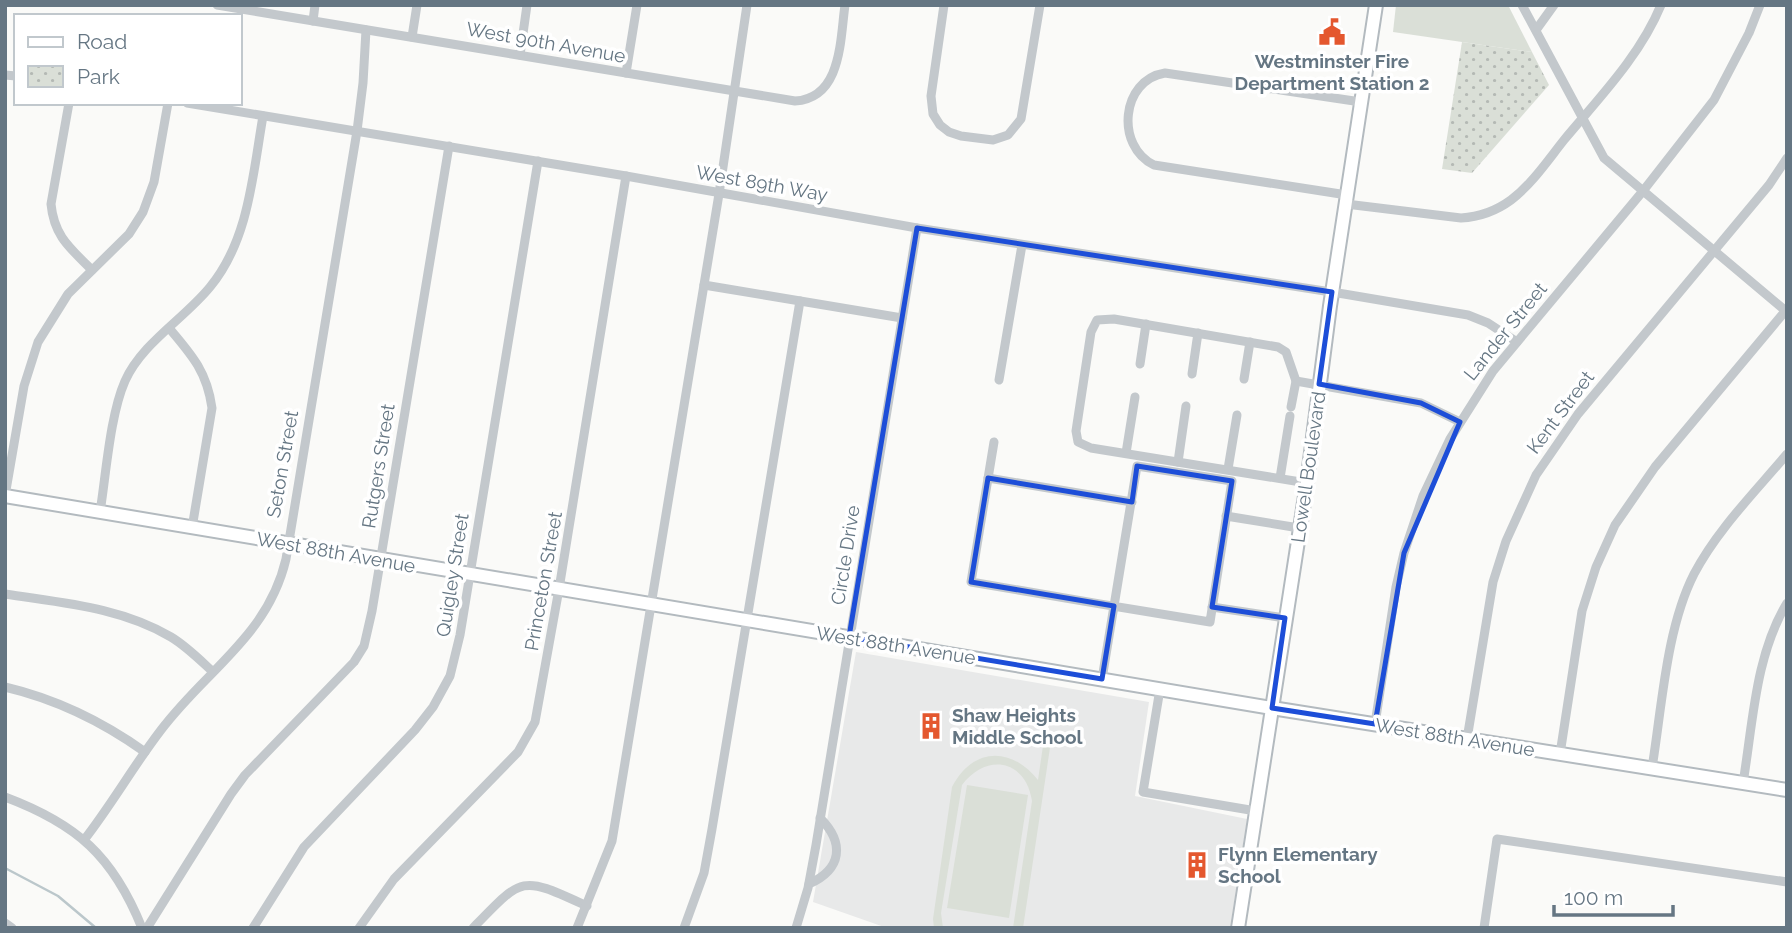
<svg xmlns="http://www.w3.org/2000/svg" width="1792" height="933" font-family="Raleway,sans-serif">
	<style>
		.built { fill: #e8e9e9 }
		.grass { fill: #dadfd7 }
		.park { fill: url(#park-dots) }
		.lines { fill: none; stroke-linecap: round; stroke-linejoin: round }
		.stream { stroke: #bbc7cb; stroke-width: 2.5 }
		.secondary-casing { stroke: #b3babf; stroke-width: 16 }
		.street { stroke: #c3c8cc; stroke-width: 9 }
		.secondary { stroke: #fff; stroke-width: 12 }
		.marked { fill: none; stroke: #1d4ed8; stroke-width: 5; stroke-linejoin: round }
		.labels { text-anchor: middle; stroke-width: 7; stroke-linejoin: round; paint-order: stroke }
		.street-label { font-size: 19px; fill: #657683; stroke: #fff }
		.poi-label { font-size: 19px; font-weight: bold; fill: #657683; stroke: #fff; text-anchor: start }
	</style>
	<defs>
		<pattern id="park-dots" width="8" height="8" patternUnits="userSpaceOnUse" patternTransform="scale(1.75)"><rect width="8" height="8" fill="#dadfd7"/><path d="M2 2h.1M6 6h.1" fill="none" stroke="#b4b9b4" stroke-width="1.8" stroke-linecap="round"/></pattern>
	</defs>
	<rect width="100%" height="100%" fill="#fafaf8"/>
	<path class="built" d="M856 652 1149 702 1135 796 1247 819 1230 928H887L813 902Z"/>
	<g class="grass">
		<path d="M1396 5H1508L1532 52 1393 32Z"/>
		<path d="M1044 739 1051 741 1023 928H1013L1032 801C1026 760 987 752 962 785L941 913 943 928H934L933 919 952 787C973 747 1011 746 1038 780Z"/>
		<path d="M967 785 1028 795 1009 918 947 908Z"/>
	</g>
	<path class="park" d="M1462 42 1532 52 1549 85 1472 173 1442 169Z"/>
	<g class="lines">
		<path class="stream" d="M5 868 58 896 96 928"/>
		<defs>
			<g id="secondary">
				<path d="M5 496 1272 708 1787 790"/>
				<path d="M1238 928 1307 483 1330 306 1376 5"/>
			</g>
		</defs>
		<use href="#secondary" class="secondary-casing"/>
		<g class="street">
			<path d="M217 5 795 101C842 98 840 40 845 5"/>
			<path d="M944 5 931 96 933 114 940 125 949 132 961 136 993 140 1008 135 1021 119 1040 5"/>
			<path d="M1522 5 1604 158 1787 312"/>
			<path d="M313 21 315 5"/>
			<path d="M1536 30 1554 5"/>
			<path d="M412 37 417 5"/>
			<path d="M520 55 527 5"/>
			<path d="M626 73 637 5"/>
			<path d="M5 75 16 76"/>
			<path d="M69 103 51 204C54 236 70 248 92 270"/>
			<path d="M187 103 626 176 917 228 1344 294 1468 315 1488 323 1517 342"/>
			<path d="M1347 195 1154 165C1115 146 1121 80 1165 73L1361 102"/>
			<path d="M1346 204 1461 218C1479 217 1496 211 1511 200 1532 184 1548 160 1564 140 1599 98 1640 56 1661 5"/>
			<path d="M704 285 902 318"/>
			<path d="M169 328C192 355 207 372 212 408L192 528"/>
			<path d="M1140 364 1146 324"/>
			<path d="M1192 374 1198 333"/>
			<path d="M1244 379 1250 342"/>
			<path d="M999 380 1022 245"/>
			<path d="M1291 407 1296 381"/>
			<path d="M994 442 971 582C1051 596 1130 609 1210 622L1232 481 1137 466C1126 537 1114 608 1102 679"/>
			<path d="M1126 453 1135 397"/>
			<path d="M1178 462 1186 406"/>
			<path d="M1228 469 1237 415"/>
			<path d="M988 478 1132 502"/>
			<path d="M1280 478 1290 416"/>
			<path d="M1307 483 1091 448 1078 442 1076 431 1091 332 1097 320 1114 319 1278 347 1286 352 1296 381 1421 403 1460 422"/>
			<path d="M5 496 24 386 38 342 68 294 129 234 143 212 154 182 168 103"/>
			<path d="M100 512C106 475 110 415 125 381 142 343 184 319 210 287 249 240 253 173 263 116"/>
			<path d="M1226 516 1299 528"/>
			<path d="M5 594C62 603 120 607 171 637 186 646 199 659 212 671"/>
			<path d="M1212 607 1285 618"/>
			<path d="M5 687C56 699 103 722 145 752"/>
			<path d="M1160 689 1143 792 1256 811"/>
			<path d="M1375 724 1396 587 1404 553 1423 496 1450 439 1493 371 1643 191 1714 100 1749 33 1760 5"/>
			<path d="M1467 739 1493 582 1506 541 1536 475 1578 414 1769 185 1787 158"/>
			<path d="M1560 754 1582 611 1596 567 1615 525 1655 467 1787 309"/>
			<path d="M1652 768C1662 707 1666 629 1694 574 1717 530 1755 492 1787 454"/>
			<path d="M1743 783C1753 723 1755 656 1787 603"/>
			<path d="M5 797C77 824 113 856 142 928"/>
			<path d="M84 840C112 804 134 765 161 730 206 670 268 636 286 559L357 131 363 83 366 30"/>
			<path d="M809 884C842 869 845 843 820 818"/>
			<path d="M5 923 12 928"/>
			<path d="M147 928 231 794 245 775 354 662 364 646 372 611 449 146"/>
			<path d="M253 928 304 847 415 730 433 707 450 676 460 635 538 161"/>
			<path d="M359 928 394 879 518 752 535 722 559 589 626 176"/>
			<path d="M473 928C524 875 521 876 587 906"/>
			<path d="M577 928 612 841 719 194 747 5"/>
			<path d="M684 928 704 873 712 829 800 301"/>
			<path d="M796 928 808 888 816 845 917 228"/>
			<path d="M1484 928 1497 839 1787 882"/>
		</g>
		<use href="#secondary" class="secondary"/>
	</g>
	<path class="marked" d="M917 228 1332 292 1319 384 1421 403 1460 422 1404 553 1375 724 1272 708 1285 618 1212 607 1232 481 1137 466 1132 502 988 478 971 582 1114 606 1102 679 849 637Z"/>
	<defs>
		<symbol id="civic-bare" viewBox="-9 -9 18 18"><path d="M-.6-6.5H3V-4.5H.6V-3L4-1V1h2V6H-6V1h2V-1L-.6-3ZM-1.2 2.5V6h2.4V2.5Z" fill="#e4572e" stroke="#fff" stroke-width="2.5" paint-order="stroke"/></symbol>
		<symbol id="building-bare" viewBox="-9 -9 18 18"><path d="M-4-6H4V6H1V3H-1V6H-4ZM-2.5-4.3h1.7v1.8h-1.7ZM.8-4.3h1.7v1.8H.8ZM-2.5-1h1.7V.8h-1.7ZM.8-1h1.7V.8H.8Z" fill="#e4572e" stroke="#fff" stroke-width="2.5" paint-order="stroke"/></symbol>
	</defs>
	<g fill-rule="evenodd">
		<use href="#civic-bare" x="1313" y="13" width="38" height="38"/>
		<use href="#building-bare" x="912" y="707" width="38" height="38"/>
		<use href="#building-bare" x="1178" y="846" width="38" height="38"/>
	</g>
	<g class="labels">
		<g class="street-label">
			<text transform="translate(546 42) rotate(10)" y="7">West 90th Avenue</text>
			<text transform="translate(762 183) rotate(10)" y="7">West 89th Way</text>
			<text transform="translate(1505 331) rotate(-51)" y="7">Lander Street</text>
			<text transform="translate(1560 412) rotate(-53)" y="7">Kent Street</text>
			<text transform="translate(282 464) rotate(-80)" y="7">Seton Street</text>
			<text transform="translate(378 466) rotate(-81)" y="7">Rutgers Street</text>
			<text transform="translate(1308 467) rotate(-82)" y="7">Lowell Boulevard</text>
			<text transform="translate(336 552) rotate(10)" y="7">West 88th Avenue</text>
			<text transform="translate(845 555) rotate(-81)" y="7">Circle Drive</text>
			<text transform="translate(452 575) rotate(-81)" y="7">Quigley Street</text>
			<text transform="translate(543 581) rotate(-80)" y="7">Princeton Street</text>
			<text transform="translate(896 645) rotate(9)" y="7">West 88th Avenue</text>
			<text transform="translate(1455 737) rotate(9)" y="7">West 88th Avenue</text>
		</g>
		<g class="poi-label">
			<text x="1332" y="68" text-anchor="middle">Westminster Fire<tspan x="1332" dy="22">Department Station 2</tspan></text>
			<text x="952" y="722">Shaw Heights<tspan x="952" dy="22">Middle School</tspan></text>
			<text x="1218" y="861">Flynn Elementary<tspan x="1218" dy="22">School</tspan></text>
		</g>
	</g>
	<rect width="1792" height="933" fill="none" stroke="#657683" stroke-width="14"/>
	<rect x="14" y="14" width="228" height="91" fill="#ffffff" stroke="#c1c8cd" stroke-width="2"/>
	<rect x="28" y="37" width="35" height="10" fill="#ffffff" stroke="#c1c8cd" stroke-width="2"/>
	<text x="77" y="49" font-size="21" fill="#657683">Road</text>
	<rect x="28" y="66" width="35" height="21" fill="url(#park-dots)" stroke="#c1c8cd" stroke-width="2"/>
	<text x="77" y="84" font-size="21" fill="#657683">Park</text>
	<path d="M1554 905v10h119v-10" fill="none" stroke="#657683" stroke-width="3.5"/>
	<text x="1564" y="905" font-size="21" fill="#657683" stroke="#ffffff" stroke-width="5" paint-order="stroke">100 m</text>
</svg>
